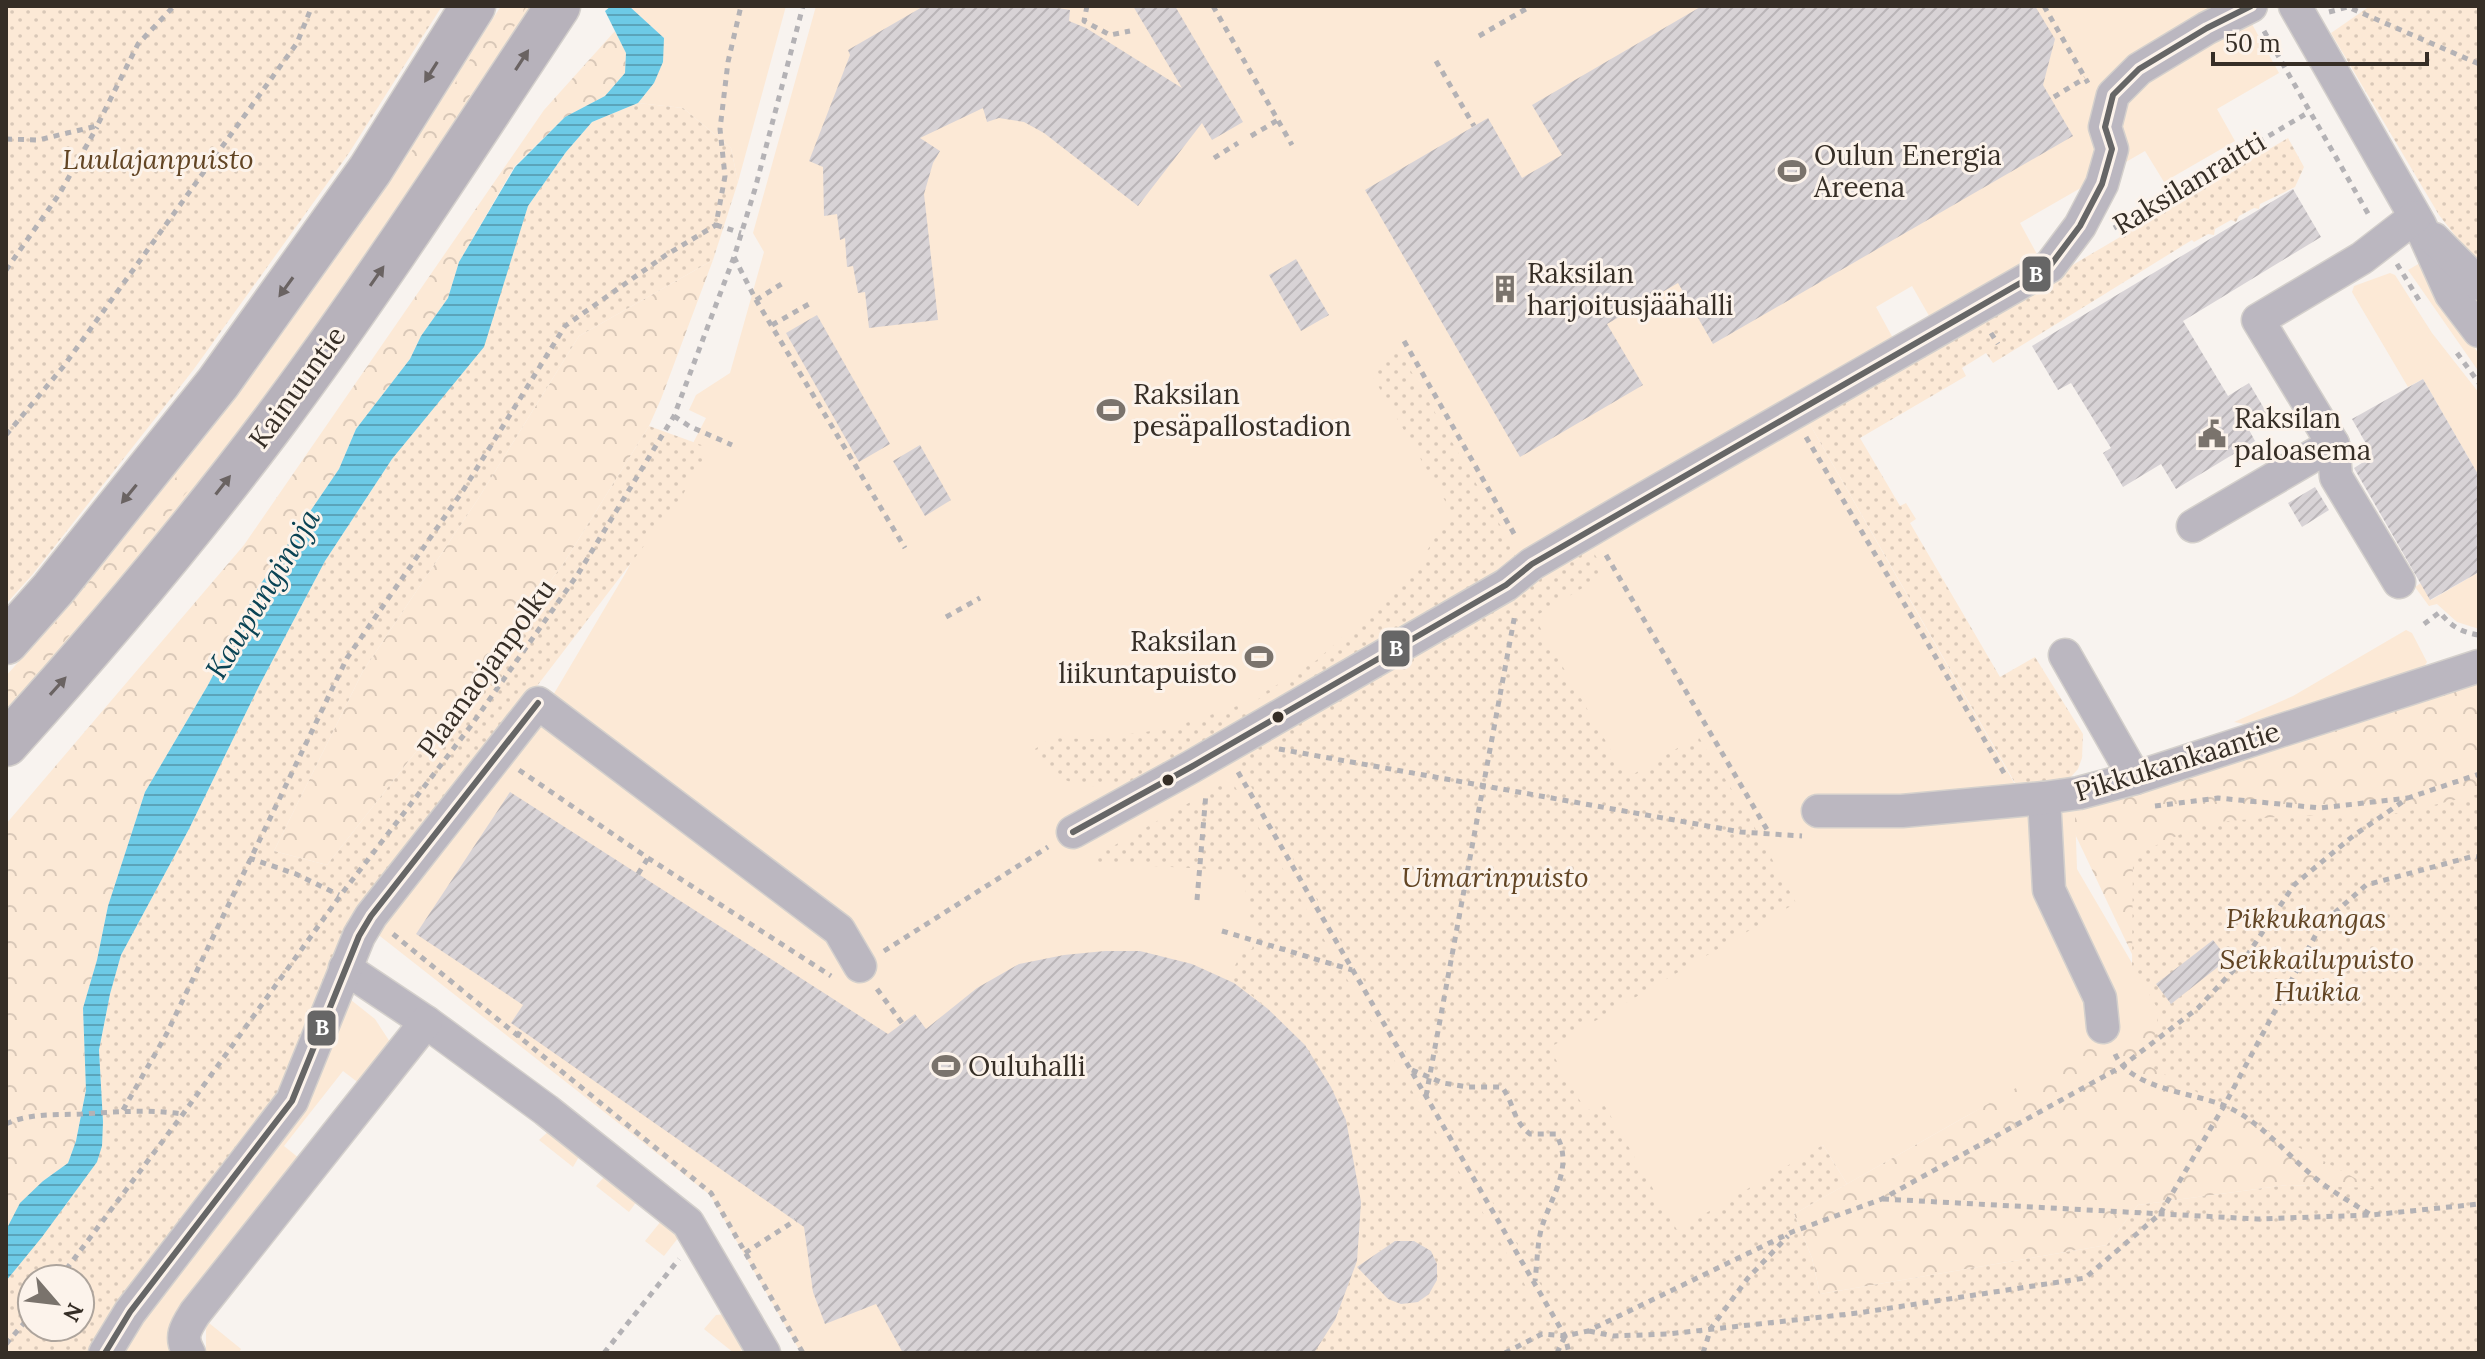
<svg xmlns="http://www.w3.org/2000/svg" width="2485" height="1359" font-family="Lora,serif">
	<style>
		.green { fill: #fce9d6 }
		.forest { fill: url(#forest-crowns) }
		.park { fill: url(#park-dots); fill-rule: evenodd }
		.water { fill: url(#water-rules) }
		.building { fill: url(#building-hatch) }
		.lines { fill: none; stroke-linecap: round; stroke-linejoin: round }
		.minor-casing { stroke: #d4d0cc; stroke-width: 35 }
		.highway-casing { stroke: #d4d0cc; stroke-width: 47 }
		.path { stroke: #b4b2b5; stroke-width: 5; stroke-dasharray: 6 6; stroke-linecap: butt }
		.minor { stroke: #bbb7c0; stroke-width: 32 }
		.highway { stroke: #b7b2bb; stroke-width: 44 }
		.bus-1-casing { stroke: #fcf3eb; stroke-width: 12 }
		.bus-1 { stroke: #666; stroke-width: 6 }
		.oneway { fill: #6a6362 }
		.bus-dot { fill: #362e26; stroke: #fcf3eb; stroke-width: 3 }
		.labels { text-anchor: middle; stroke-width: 6; stroke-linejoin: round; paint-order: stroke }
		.poi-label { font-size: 28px; fill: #362e26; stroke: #fcf3eb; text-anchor: start }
		.park-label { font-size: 28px; font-style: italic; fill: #624524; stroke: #fcf3eb }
		.street-label { font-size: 28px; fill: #362e26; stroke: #fcf3eb }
		.water-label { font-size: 30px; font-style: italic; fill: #0a4354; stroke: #fcf3eb }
		.line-badge { stroke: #fcf3eb; stroke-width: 3 }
		.badge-label { font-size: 22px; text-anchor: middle; font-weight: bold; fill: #fff }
	</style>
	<defs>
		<pattern id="forest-crowns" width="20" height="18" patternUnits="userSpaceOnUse" patternTransform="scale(2)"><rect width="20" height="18" fill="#fce9d6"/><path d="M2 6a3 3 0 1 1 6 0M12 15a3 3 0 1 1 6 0" fill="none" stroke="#d9c8b8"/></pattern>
		<pattern id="park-dots" width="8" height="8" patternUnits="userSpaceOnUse" patternTransform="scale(2)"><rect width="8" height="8" fill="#fce9d6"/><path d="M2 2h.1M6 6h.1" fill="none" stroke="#d9c8b8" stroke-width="1.8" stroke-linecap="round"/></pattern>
		<pattern id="water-rules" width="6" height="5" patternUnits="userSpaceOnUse" patternTransform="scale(2)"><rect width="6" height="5" fill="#6dcae6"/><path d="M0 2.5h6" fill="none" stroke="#5aa4ba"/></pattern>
		<pattern id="building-hatch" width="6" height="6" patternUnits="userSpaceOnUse" patternTransform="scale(2)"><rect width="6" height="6" fill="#d8d3d6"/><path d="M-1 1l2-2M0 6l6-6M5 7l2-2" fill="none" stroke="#bab5b8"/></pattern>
	</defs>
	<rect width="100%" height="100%" fill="#f8f3ef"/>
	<g class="green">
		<path d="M501 6H532C430 163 328 323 212 470 145 554 74 635 6 717V676C191 469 352 240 501 6Z"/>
		<path d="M629 6H786L738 182 731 148 683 108 638 103 654 83 664 38Z"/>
		<path d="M816 6H2242L2279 73 2217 109 2235 141 2164 182 2145 151 2020 223 2039 258 1932 321 1912 286 1876 307 1894 340 1808 421 2033 816 2075 811 2077 869 2160 1011 1963 1118 1847 1184 1823 1145 1561 1318 1545 1321 1485 1353H801L710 1195 376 933 527 739 625 574 706 418 689 410 696 395 730 373 764 252 753 233Z"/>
		<path d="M2420 263 2443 303 2479 354V372L2408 270Z"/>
		<path d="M2390 273 2395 275 2432 333 2479 393V476L2423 379 2408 387 2352 292 2354 286Z"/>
		<path d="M2479 572V629L2457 622 2437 604 2429 606 2415 587 2421 583 2431 600Z"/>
		<path d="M2406 630 2412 633 2427 662 2424 667 2244 724 2234 722 2293 696Z"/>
		<path d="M351 1000 375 1019 390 1042 360 1084 343 1071 284 1146 300 1159 180 1310 168 1334 173 1353H120L128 1338 310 1097 327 1058 342 1009Z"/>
		<path d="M549 1131 580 1155 573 1167 539 1140Z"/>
		<path d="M606 1175 637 1201 629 1212 596 1186Z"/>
		<path d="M662 1220 667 1221 678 1238 664 1256 645 1241Z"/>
		<path d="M725 1314 743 1347 740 1353H734L704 1329 716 1315Z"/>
		<path d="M209 1323 241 1349 239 1353H206V1329Z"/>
	</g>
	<g class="forest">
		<path d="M504 6H527L417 178 410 182 401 177V168Z"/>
		<path d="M615 31 626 53 625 73 605 96 565 117 514 167 459 262 448 298 421 336 410 359 356 429 339 469 258 588 208 685 145 792 108 906 97 960 83 1008 86 1090 76 1141 68 1163 43 1181 6 1230V824L244 545 544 110Z"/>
		<path d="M713 260 661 399 649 426 562 566 327 865 274 851 363 671 478 499 579 336Z"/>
		<path d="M184 475 190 480V488L63 643 6 708V682L177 476Z"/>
		<path d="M2479 678V1069L2459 1078 2453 1192 2287 1185 2138 1205 2107 1245 1820 1294 1812 1258 1794 1214 2081 1051 2159 1011 2075 834V811Z"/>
	</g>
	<g class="park">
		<path d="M6 6H442L349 153 194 369 33 574 6 604Z"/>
		<path d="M2370 6H2479V266L2439 215 2331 33Z"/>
		<path d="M638 103 683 108 731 148 738 182 713 260 579 336 478 499 363 671 274 851 327 865 562 566 649 426 707 447 704 458 682 496 479 762 341 934 300 1050 276 1099 171 1232 106 1325 90 1353H6V1281L68 1202 103 1122 99 1050 110 994 121 955 189 829 259 686 325 561 392 459 509 263 528 206 566 152 592 122ZM32 1279H80V1327H32Z"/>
		<path d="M2288 138 2304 167 2295 187 2260 204 2259 209 2254 208 2239 216 2236 222 2231 220 2215 229 2214 235 2208 234 2194 242 2192 240 1993 363 1986 353 1962 368 1966 376 1860 438 1900 506 1906 503 1916 519 1910 523 2000 677 2035 657 2083 734 2082 758 2078 769 2068 780 2015 783 1808 421Z"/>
		<path d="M1397 347 1514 549 1515 558 1507 568 1295 692 1288 682 1245 707 1251 717C1197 749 1115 814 1052 773 1043 767 1035 761 1035 749L1051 738 1092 739 1167 729 1240 705 1277 685 1317 660 1395 590 1425 554 1451 511 1370 372 1386 354Z"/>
		<path d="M1591 548 1606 574 1534 617 1627 778 1698 736 1749 817 1796 903 1549 1048 1586 1111 1603 1103 1677 1230 1823 1145 1847 1184 1794 1214 1812 1258 1820 1294 2107 1245 2138 1205 2287 1185 2373 1188 2149 1066 2159 1011 2132 965 2133 856 2205 823 2289 816 2401 813 2479 794V1353H1314L1335 1320 1353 1272 1372 1274C1398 1342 1470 1276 1421 1245 1407 1236 1394 1242 1381 1251L1358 1243C1365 1156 1345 1084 1281 1022 1266 1007 1247 989 1227 980L1242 953 1252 949 1257 932C1246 919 1249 894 1242 877L1228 870 1094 863V857L1224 783 1234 785 1546 1321 1560 1318 1238 764V757L1534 576Z"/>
	</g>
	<path class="water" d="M611 6H629L664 38 663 62 654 83 638 103 592 122 566 152 528 206 484 347 392 459 325 561 259 686 189 829 121 955 110 994 99 1050 103 1122 102 1146 97 1162 42 1237 6 1281V1230L20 1203 43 1181 68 1163 76 1141 86 1090 83 1008 97 960 108 906 145 792 208 685 258 588 339 469 356 429 410 359 421 336 448 298 459 262 515 167 565 117 605 96 625 73 626 53 605 11Z"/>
	<g class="building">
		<path d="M924 6H1046L1070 10 1069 21 1086 28 1182 88 1133 6H1175L1243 122 1212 140 1202 123 1138 206 1044 133 1024 122 999 118 987 122 983 108 920 138 940 151 933 163 924 194 938 320 869 328 865 292 858 293 853 266 847 267 845 238 840 240 837 214 824 216 823 167 809 161 850 55 848 50Z"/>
		<path d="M1702 6H2035L2055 39 2043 85 2073 136 1713 344 1678 283 1607 324 1643 385 1520 457 1365 190 1488 118 1522 178 1562 155 1532 105Z"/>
		<path d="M2293 189 2321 237 2183 321 2228 396 2249 383 2268 415 2248 428 2255 441 2176 489 2161 464 2123 487 2103 453 2111 448 2071 383 2058 390 2032 346Z"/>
		<path d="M1296 259 1329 315 1301 331 1269 275Z"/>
		<path d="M817 315 890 444 859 462 786 333Z"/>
		<path d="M2423 379 2479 476V572L2430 600 2354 468 2373 456 2352 419Z"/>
		<path d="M920 445 951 500 925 516 893 461Z"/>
		<path d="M2315 487 2329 510 2302 527 2288 503Z"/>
		<path d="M510 792 888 1034 915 1014 926 1029 977 988 1019 964 1064 955 1105 951H1140L1192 964 1234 983 1268 1009 1305 1045 1331 1087 1346 1120 1361 1202 1357 1261 1335 1320 1314 1353H903L876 1304 825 1324 813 1292 804 1227 511 1023 523 1005 416 934Z"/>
		<path d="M2213 940 2228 959 2171 1004 2156 984Z"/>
		<path d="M1395 1241H1414L1431 1251 1437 1264V1280L1429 1294 1418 1302 1401 1304 1388 1299 1357 1267Z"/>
	</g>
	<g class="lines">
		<defs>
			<g id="minor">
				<path d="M2295 6 2420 225 2451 294 2479 331"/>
				<path d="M2434 239 2479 284"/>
				<path d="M2193 526 2333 444"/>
				<path d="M2399 582 2336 477 2333 444 2258 320 2362 258 2415 217"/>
				<path d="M2065 655 2135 778"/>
				<path d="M2044 798 2049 890 2100 998 2103 1027"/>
				<path d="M1818 811H1902L2044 798 2079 793 2135 778 2479 666"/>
				<path d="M1073 832 1191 767 1506 585 1532 564 1631 506 2050 266 2080 226 2102 184 2112 149 2105 127 2113 95 2139 69 2207 28 2251 6"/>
				<path d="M345 968 426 1022 546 1110 688 1223 764 1353"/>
				<path d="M105 1353 130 1312 292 1101 359 936 371 916 538 703 839 930 860 966"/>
				<path d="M189 1353C179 1337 186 1327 195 1313L426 1022"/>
			</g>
			<g id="highway">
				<path d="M6 642 53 589 218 383 370 170 473 6"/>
				<path d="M6 744C98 642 187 537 270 427 372 291 464 148 558 6"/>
			</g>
		</defs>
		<use href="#minor" class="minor-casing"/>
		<use href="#highway" class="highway-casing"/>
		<g class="path">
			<path d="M1087 6 1084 21 1110 35 1130 31"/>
			<path d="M1213 6 1292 145"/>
			<path d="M2044 6 2088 83"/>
			<path d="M2329 12 2348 7 2479 64"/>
			<path d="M2264 31 2370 217"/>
			<path d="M1479 36 1531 6"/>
			<path d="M1436 61 1474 126"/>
			<path d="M2054 97 2085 78"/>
			<path d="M1251 136 1278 120"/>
			<path d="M6 139 38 140 97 126 138 44 174 6"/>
			<path d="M1214 158 1238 143"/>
			<path d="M716 225 741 233"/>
			<path d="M2114 228 2309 112"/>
			<path d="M734 257 756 300 905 548"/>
			<path d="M2397 264 2419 300"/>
			<path d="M6 270 60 193 97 127"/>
			<path d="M756 300 783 283"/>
			<path d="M772 325 809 304"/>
			<path d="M1991 333 1998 344"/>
			<path d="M1404 341 1517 539"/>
			<path d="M2457 353 2479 383"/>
			<path d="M674 416 689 426 732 445"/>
			<path d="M6 435 63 367 297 43 312 6"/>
			<path d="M1806 437 2004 773"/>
			<path d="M1606 555 1769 833"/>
			<path d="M946 617 980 598"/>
			<path d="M2424 624 2440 612C2450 626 2461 632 2478 635"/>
			<path d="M1279 749 1741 832 1802 836"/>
			<path d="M519 770 648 858 831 976"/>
			<path d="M1238 772 1565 1336 1569 1353"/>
			<path d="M2155 806 2218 798 2320 808 2408 798"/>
			<path d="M249 858 296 874 339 895"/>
			<path d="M638 874 648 858"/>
			<path d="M1197 900 1206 793"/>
			<path d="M1222 931 1352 970"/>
			<path d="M393 934 711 1193 803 1353"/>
			<path d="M884 951 1048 847"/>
			<path d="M877 989 902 1023"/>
			<path d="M517 1037 521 1030"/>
			<path d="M2115 1054C2131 1089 2190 1092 2223 1105 2262 1121 2287 1156 2319 1181 2336 1194 2354 1204 2371 1215"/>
			<path d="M1412 1070 1443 1083 1468 1087H1502C1515 1105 1512 1120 1530 1134H1556C1575 1168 1550 1197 1541 1230 1537 1247 1537 1265 1535 1281"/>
			<path d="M1426 1096 1515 614"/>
			<path d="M123 1110 166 1035 347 658 464 489 565 326 666 255 716 225 725 176 720 129 728 62 741 6"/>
			<path d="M6 1124C30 1113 55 1115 81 1114 116 1112 148 1109 183 1114"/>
			<path d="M1883 1199 2257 1219 2371 1215 2479 1204"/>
			<path d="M745 1253 796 1220"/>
			<path d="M59 1279 183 1114 340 896 470 727 578 574 674 416 734 257 755 189 803 6"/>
			<path d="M1589 1331 1613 1336 1668 1334 1858 1313 2085 1278 2160 1214 2224 1106 2321 925 2366 885 2474 856 2479 857"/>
			<path d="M6 1344 32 1314"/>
			<path d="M604 1353 679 1259"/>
			<path d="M1505 1353 1542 1334 1565 1336 1588 1331 1792 1232 1882 1199 2121 1067 2198 1008 2246 957 2294 885 2353 836 2408 798 2479 774"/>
			<path d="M1557 1353 1565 1336"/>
			<path d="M1703 1353 1711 1328 1748 1278 1788 1236"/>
		</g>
		<use href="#minor" class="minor"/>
		<use href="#highway" class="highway"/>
		<defs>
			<g id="bus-1">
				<path d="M1073 832 1191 767 1506 585 1532 564 2050 266 2080 226 2102 184 2112 149 2105 127 2113 95 2139 69 2207 28 2251 6"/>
				<path d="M105 1353 130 1312 292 1101 359 936 371 916 538 703"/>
			</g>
		</defs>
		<use href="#bus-1" class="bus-1-casing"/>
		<use href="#bus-1" class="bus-1"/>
	</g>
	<defs><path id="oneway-solid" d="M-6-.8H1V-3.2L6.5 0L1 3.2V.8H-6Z" transform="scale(2)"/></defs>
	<g class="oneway">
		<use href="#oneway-solid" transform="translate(522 60) rotate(-57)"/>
		<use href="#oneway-solid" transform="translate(431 72) rotate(122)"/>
		<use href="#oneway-solid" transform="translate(377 276) rotate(-55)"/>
		<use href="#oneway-solid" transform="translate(286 287) rotate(126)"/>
		<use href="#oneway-solid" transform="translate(223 485) rotate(-52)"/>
		<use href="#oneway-solid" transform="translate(129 494) rotate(129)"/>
		<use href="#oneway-solid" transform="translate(58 686) rotate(-48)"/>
	</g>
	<defs>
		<symbol id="stadium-bare" viewBox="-9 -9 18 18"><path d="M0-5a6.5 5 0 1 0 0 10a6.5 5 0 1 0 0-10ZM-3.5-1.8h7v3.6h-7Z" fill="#7a736c" stroke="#fcf3eb" stroke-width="2.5" paint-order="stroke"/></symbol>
		<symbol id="building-bare" viewBox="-9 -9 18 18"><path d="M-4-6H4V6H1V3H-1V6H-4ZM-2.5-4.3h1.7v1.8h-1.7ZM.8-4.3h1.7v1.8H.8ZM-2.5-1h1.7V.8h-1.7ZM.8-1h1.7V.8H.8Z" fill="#7a736c" stroke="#fcf3eb" stroke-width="2.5" paint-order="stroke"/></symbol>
		<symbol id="civic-bare" viewBox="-9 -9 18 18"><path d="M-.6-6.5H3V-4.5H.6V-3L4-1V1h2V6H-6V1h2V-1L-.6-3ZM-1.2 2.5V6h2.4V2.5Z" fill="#7a736c" stroke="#fcf3eb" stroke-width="2.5" paint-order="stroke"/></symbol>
	</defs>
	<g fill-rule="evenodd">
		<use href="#stadium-bare" x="1772" y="151" width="40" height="40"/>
		<use href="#building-bare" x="1485" y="269" width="40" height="40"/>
		<use href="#stadium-bare" x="1091" y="390" width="40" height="40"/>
		<use href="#civic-bare" x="2192" y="414" width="40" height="40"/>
		<use href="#stadium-bare" x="1239" y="637" width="40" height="40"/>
		<use href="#stadium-bare" x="926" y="1046" width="40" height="40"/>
	</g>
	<g class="bus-dot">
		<circle cx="1278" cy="717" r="7"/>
		<circle cx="1168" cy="780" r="7"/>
	</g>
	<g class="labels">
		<g class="poi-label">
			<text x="1814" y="165">Oulun Energia<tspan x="1814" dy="32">Areena</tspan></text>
			<text x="1527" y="283">Raksilan<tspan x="1527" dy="32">harjoitusjäähalli</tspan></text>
			<text x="1133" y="404">Raksilan<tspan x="1133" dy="32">pesäpallostadion</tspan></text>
			<text x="2234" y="428">Raksilan<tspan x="2234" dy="32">paloasema</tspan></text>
			<text x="1237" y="651" text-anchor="end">Raksilan<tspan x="1237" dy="32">liikuntapuisto</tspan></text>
			<text x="968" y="1076">Ouluhalli</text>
		</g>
		<g class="park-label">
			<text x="158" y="169">Luulajanpuisto</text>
			<text x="1495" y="887">Uimarinpuisto</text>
			<text x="2306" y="928">Pikkukangas</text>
			<text x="2317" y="969">Seikkailupuisto<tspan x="2317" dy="32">Huikia</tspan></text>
		</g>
		<g class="street-label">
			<text transform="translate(2189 183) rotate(-31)" y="10">Raksilanraitti</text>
			<text transform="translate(297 387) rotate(-54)" y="10">Kainuuntie</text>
			<text transform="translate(486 668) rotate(-54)" y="10">Plaanaojanpolku</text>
			<text transform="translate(2177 761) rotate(-17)" y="10">Pikkukankaantie</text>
		</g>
		<g class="water-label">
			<text transform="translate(263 594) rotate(-59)" y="10">Kaupunginoja</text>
		</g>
	</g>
	<g class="line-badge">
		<rect x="2021" y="255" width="31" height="38" rx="8" fill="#666"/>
		<rect x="1380" y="629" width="31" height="39" rx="8" fill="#666"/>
		<rect x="306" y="1009" width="31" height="38" rx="8" fill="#666"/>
	</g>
	<g class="badge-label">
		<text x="2036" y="282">B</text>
		<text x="1396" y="656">B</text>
		<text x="322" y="1035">B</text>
	</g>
	<rect width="2485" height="1359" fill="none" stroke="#362e26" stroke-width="16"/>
	<g transform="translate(56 1303) rotate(118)"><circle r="38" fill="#fcf3eb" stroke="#ada49c" stroke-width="2"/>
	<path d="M0-6L14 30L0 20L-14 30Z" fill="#7a736c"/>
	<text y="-12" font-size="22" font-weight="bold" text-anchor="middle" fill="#362e26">N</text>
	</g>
	<path d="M2213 52v12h214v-12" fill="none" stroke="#362e26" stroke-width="4"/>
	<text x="2225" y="52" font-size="24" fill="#362e26" stroke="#fcf3eb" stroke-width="6" paint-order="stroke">50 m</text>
</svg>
